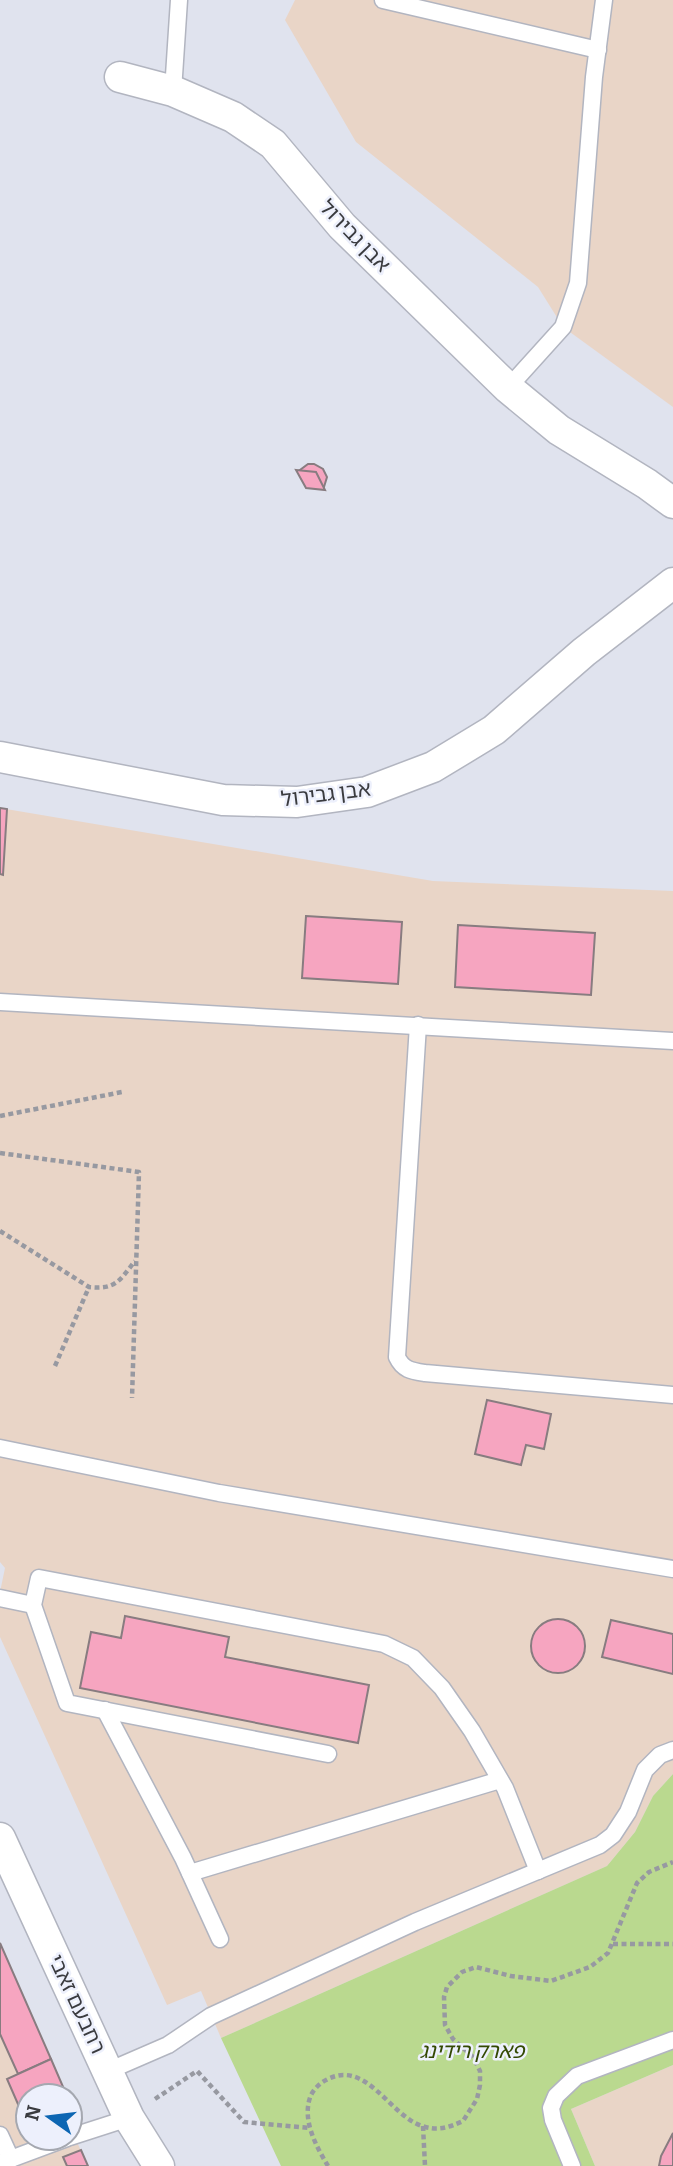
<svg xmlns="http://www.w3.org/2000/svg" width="673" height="2166" font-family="Bitter,'Noto Sans Hebrew',serif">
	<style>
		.industrial { fill: #e9d5c7 }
		.green { fill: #bad98f }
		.building { fill: #f6a5c0; stroke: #887c80; stroke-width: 2 }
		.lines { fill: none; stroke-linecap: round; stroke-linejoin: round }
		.lane-casing { stroke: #b2b5c0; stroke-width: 19 }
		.street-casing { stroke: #b2b5c0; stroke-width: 33 }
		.path { stroke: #9799a1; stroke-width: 4.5; stroke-dasharray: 5 3.5; stroke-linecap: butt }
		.lane { stroke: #fff; stroke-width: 16 }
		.street { stroke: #fff; stroke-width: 30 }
		.labels { text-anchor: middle; stroke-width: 5; stroke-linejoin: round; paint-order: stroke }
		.street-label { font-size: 21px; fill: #3a3b3f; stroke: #edf0fc }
		.park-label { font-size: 21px; font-style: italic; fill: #334902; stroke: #edf0fc }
	</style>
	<rect width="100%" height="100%" fill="#e0e3ee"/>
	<g class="industrial">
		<path d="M295 0H673V407L563 327 538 287 356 142 285 20Z"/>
		<path d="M0 808 433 881 673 891V1774L653 1796 635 1832 607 1866 221 2038 201 1991 167 2005 0 1637V1592L5 1568 0 1562Z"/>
		<path d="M0 1943 67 2096H28V2138H70V2127L88 2166H0Z"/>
		<path d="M673 2065V2166H595L571 2109Z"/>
	</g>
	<path class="green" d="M673 1774V2065L571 2109 595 2166H281L221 2038 607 1866 635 1832 653 1796Z"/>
	<g class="building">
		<path d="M308 464H314L323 469 327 477 324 487 300 470Z"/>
		<path d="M296 470 316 472 325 490 306 488Z"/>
		<path d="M0 808 7 809 3 875 0 874Z"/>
		<path d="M306 916 402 922 398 984 302 978Z"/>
		<path d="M458 925 595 933 591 995 455 987Z"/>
		<path d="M487 1400 551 1414 544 1449 526 1445 521 1465 475 1454Z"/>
		<path d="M125 1616 229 1637 225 1657 369 1685 358 1743 80 1688 91 1632 121 1638Z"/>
		<circle cx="558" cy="1646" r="27"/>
		<path d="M611 1620 673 1634V1674L602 1657Z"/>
		<path d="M0 1943 51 2059 18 2074 0 2034Z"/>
		<path d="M51 2059 67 2096H28V2127L7 2079Z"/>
		<path d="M673 2133V2166H659L661 2156Z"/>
		<path d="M81 2150 88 2166H67L63 2157Z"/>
	</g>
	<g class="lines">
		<defs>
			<g id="lane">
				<path d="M383 0 598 50"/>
				<path d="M173 91 179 0"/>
				<path d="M508 388 563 327 578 283 594 77 604 0"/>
				<path d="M0 1002 673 1041"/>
				<path d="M418 1025 397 1357C403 1370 412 1371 425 1373L673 1395"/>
				<path d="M0 1448 219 1493 673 1569"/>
				<path d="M0 1598 33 1605"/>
				<path d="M105 1710 183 1858 220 1939"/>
				<path d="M328 1754 67 1703 33 1605 39 1578 384 1644 413 1658 442 1688 472 1731 505 1788 538 1871"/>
				<path d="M190 1873 500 1780"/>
				<path d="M108 2071 168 2045 211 2016 415 1922 600 1845 613 1835 628 1812 645 1770 660 1755 673 1750"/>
				<path d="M0 2135 11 2159"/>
				<path d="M70 2137 129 2118"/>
				<path d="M0 2163 67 2138"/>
				<path d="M572 2166 553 2120 551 2108 556 2096 577 2076 673 2040"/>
			</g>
			<g id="street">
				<path d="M120 77 173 91 233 117 273 144 342 226 508 388 559 430 647 484 673 503"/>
				<path d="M0 757 223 800 297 802 367 792 433 767 494 730 584 652 673 583"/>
				<path d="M0 1838 129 2118 159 2166"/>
			</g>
		</defs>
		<use href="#lane" class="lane-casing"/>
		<use href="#street" class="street-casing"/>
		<g class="path">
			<path d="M0 1116 122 1092"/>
			<path d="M0 1153 139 1172 132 1398"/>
			<path d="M0 1231 89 1287C116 1290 120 1280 135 1261"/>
			<path d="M55 1366 89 1287"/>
			<path d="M613 1944H673"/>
			<path d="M155 2099 197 2071 244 2122 310 2128"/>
			<path d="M423 2126 425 2166"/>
			<path d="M328 2166C316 2146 301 2119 311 2095 314 2089 320 2083 326 2080 366 2058 389 2115 422 2126 437 2131 448 2128 463 2121L477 2099 480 2085V2071L473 2057 453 2039 445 2025 444 1997 447 1987 462 1972 476 1967 511 1976 551 1981 590 1967 608 1953 637 1883 649 1872 673 1862"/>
		</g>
		<use href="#lane" class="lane"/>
		<use href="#street" class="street"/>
	</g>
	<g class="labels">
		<g class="street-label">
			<text transform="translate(355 236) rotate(46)" y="7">אבן גבירול</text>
			<text transform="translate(326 794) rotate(-7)" y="7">אבן גבירול</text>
			<text transform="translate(77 2004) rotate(65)" y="7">רחבעם זאבי</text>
		</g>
		<g class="park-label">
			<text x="472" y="2058">פארק רידינג</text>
		</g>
	</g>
	<g transform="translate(49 2117) rotate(284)"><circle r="33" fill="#edf0fc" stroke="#a5a8b0" stroke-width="2"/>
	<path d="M0-5L12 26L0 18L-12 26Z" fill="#0d66b3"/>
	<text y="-10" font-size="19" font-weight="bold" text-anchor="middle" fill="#3a3b3f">N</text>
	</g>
</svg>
